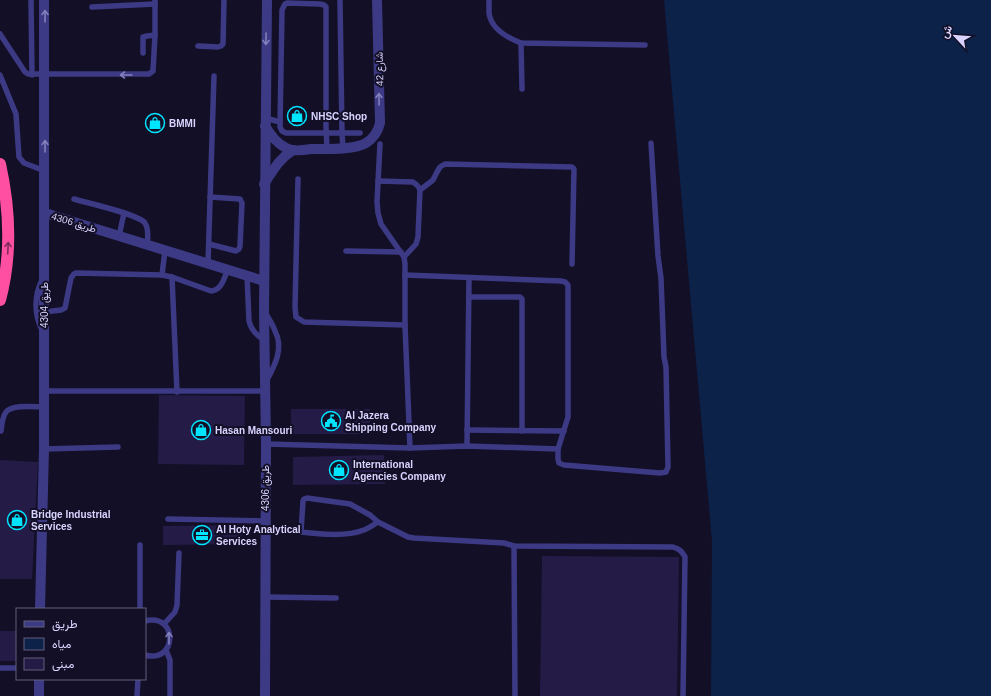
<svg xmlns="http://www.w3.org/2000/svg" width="991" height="696" font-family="Arial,Vazirmatn,sans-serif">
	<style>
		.water { fill: #0c2248 }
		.building { fill: #241b47 }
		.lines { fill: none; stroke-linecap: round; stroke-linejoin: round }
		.lane { stroke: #3d3a85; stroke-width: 5.5 }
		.street { stroke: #3d3a85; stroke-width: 10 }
		.highway { stroke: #ff4fa3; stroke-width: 12 }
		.oneway { stroke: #837fbc }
		.oneway2 { stroke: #7d2c5e }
		.labels { text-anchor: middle; stroke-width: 4; stroke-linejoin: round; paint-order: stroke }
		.street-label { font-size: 10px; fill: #d9d4ff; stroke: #130f26 }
		.poi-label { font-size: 10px; font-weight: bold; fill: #d9d4ff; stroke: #130f26; text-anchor: start }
	</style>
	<rect width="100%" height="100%" fill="#130f26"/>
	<path class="water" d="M664 0H991V696H711L712 541Z"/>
	<g class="building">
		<path d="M159 395 245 396 244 465 158 464Z"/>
		<rect x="291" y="409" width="79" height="25"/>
		<path d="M384 455 385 484 293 485V457Z"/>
		<path d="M0 460 38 462 32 579H0Z"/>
		<path d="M242 525V544L163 545V526Z"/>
		<path d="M542 556 679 557 677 696H540Z"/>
		<rect x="0" y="631" width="17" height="30"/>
	</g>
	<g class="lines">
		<g class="lane">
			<path d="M31 0 32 75"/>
			<path d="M340 0 342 133 343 148"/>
			<path d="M489 0C489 4 489 9 489 13 491 29 508 38 521 43L645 45"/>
			<path d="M92 7 155 4"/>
			<path d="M0 34 25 72 28 74H149L153 71 155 35V0"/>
			<path d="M521 43 522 89"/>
			<path d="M198 46 218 47 221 46 223 44 224 0"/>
			<path d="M143 53V37L147 36 155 35"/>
			<path d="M0 75 16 114 18 143 19 157 24 163 45 171"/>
			<path d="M265 118 280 122"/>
			<path d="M380 144 377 202 378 213 381 224 404 257 405 264V325L410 448"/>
			<path d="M327 149 326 127V7L324 5 320 4 287 3 285 4 282 10 280 127 282 131 286 133H360"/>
			<path d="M298 179 295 307 296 317 304 322 405 325"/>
			<path d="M378 181 413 182C416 184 419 186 420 190L418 237 416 244 404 257"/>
			<path d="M420 190 433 180 437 172 440 167 445 164 572 167 574 169 572 264"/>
			<path d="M74 199C87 203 138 214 145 223 149 229 148 238 147 245"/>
			<path d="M119 236 124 213"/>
			<path d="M209 244 236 251 239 249 240 246 242 203 240 199 210 197"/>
			<path d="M346 251 401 252"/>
			<path d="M208 264 214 76"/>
			<path d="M162 275 165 250"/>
			<path d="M247 275 249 321C251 330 256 335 264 340"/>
			<path d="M405 275 561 281 565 282 568 285V417L558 449"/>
			<path d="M172 277 177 392"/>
			<path d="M469 297H520L522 299V431"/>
			<path d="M44 312 61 310 65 308 71 278 74 274 76 273 162 275 172 277 211 291C222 290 224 278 228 269"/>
			<path d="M266 314C269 319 273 325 275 331 284 348 275 365 267 380"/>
			<path d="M42 330C34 314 34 296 42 280"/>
			<path d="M44 391H265"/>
			<path d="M467 430 564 431"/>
			<path d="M1 431C2 425 2 417 6 412 12 404 35 407 44 407"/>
			<path d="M266 444 410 448 467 446 558 449V459L559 463 564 465 660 473 666 472 668 467 666 367 664 357 661 278 658 256 651 143"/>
			<path d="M467 446 469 278"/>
			<path d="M44 449 118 447"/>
			<path d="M168 519 265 521"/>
			<path d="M378 522C373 525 369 528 364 530 346 537 319 534 301 532L303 501 304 499 307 498 350 504 370 515 378 522 408 537 414 538 504 543 514 546 673 547C679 549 682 551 685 557L683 696"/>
			<path d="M266 528 301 532"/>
			<path d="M140 545V609"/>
			<path d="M514 546 515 696"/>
			<path d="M265 597 336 598"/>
			<path d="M145 621C179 613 177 664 145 655"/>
			<path d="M164 624 175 612 177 605 179 553"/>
			<path d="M166 650 170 660V696"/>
			<path d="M0 668H17"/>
			<path d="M137 696 138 679"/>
		</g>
		<g class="street">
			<path d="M265 126C271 135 276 143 286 148 288 149 290 149 292 150 298 151 305 150 311 149 325 149 355 150 366 143 374 138 378 132 380 123L377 0"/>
			<path d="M264 184C274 169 278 160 293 150"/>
			<path d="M45 213 264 281"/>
			<path d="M40 609 44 449V0"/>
			<path d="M39 696V679"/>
			<path d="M265 696 266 444 264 311 267 0"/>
		</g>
		<path class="highway" d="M0 164C10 209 12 255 0 300"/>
	</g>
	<defs><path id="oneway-shaft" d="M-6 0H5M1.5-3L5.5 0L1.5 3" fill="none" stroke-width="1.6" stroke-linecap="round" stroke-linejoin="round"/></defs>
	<g class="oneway">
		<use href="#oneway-shaft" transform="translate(45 16) rotate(-90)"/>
		<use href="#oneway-shaft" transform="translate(266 39) rotate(91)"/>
		<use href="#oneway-shaft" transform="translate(126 75) rotate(180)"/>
		<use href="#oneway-shaft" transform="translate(379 99) rotate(-91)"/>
		<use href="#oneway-shaft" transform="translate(45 146) rotate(-90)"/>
		<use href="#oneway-shaft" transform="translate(169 638) rotate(-90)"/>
	</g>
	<use class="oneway2" href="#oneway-shaft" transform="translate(8 248) rotate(-87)"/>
	<defs>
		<symbol id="shop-ring" viewBox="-11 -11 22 22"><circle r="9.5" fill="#130f26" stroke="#00e5ff" stroke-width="1.5"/><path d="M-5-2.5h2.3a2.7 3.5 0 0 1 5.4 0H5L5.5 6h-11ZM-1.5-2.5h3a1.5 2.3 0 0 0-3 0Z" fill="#00e5ff"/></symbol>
		<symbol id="civic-ring" viewBox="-11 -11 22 22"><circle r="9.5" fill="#130f26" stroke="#00e5ff" stroke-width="1.5"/><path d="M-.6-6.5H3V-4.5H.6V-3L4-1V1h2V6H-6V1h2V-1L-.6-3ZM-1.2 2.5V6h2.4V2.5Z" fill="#00e5ff"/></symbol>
		<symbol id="office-ring" viewBox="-11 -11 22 22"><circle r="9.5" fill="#130f26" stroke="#00e5ff" stroke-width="1.5"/><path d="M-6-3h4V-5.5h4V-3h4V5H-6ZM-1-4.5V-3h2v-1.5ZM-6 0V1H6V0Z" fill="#00e5ff"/></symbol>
	</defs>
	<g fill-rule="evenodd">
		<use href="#shop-ring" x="286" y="105" width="22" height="22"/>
		<use href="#shop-ring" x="144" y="112" width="22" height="22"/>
		<use href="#civic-ring" x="320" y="410" width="22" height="22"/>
		<use href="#shop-ring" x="190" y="419" width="22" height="22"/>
		<use href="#shop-ring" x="328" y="459" width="22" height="22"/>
		<use href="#shop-ring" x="6" y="509" width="22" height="22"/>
		<use href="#office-ring" x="191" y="524" width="22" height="22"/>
	</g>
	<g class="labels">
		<g class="street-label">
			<text transform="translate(379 69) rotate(-91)" y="4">شارع 42</text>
			<text transform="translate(74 222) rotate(17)" y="4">طريق 4306</text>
			<text transform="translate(44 305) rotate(-90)" y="4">طريق 4304</text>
			<text transform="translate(265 488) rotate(-90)" y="4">طريق 4306</text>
		</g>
		<g class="poi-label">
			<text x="311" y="120">NHSC Shop</text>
			<text x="169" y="127">BMMI</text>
			<text x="345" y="419">Al Jazera<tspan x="345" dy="12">Shipping Company</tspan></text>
			<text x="215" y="434">Hasan Mansouri</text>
			<text x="353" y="468">International<tspan x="353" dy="12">Agencies Company</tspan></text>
			<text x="31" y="518">Bridge Industrial<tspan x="31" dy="12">Services</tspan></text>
			<text x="216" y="533">Al Hoty Analytical<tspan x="216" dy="12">Services</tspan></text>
		</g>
	</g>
	<rect x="16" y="608" width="130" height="72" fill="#130f26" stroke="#625e7d"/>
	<rect x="24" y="621" width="20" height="6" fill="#3d3a85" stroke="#625e7d"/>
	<text x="52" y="628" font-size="12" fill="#d9d4ff">طريق</text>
	<rect x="24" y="638" width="20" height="12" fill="#0c2248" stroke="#625e7d"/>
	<text x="52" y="648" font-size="12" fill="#d9d4ff">مياه</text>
	<rect x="24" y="658" width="20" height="12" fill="#241b47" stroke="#625e7d"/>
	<text x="52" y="668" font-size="12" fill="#d9d4ff">مبنى</text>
	<g transform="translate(955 36) rotate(296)" stroke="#130f26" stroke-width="3" paint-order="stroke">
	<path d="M0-3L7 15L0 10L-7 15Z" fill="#d9d4ff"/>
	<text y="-6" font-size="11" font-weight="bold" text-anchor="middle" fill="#d9d4ff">ش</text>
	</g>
</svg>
